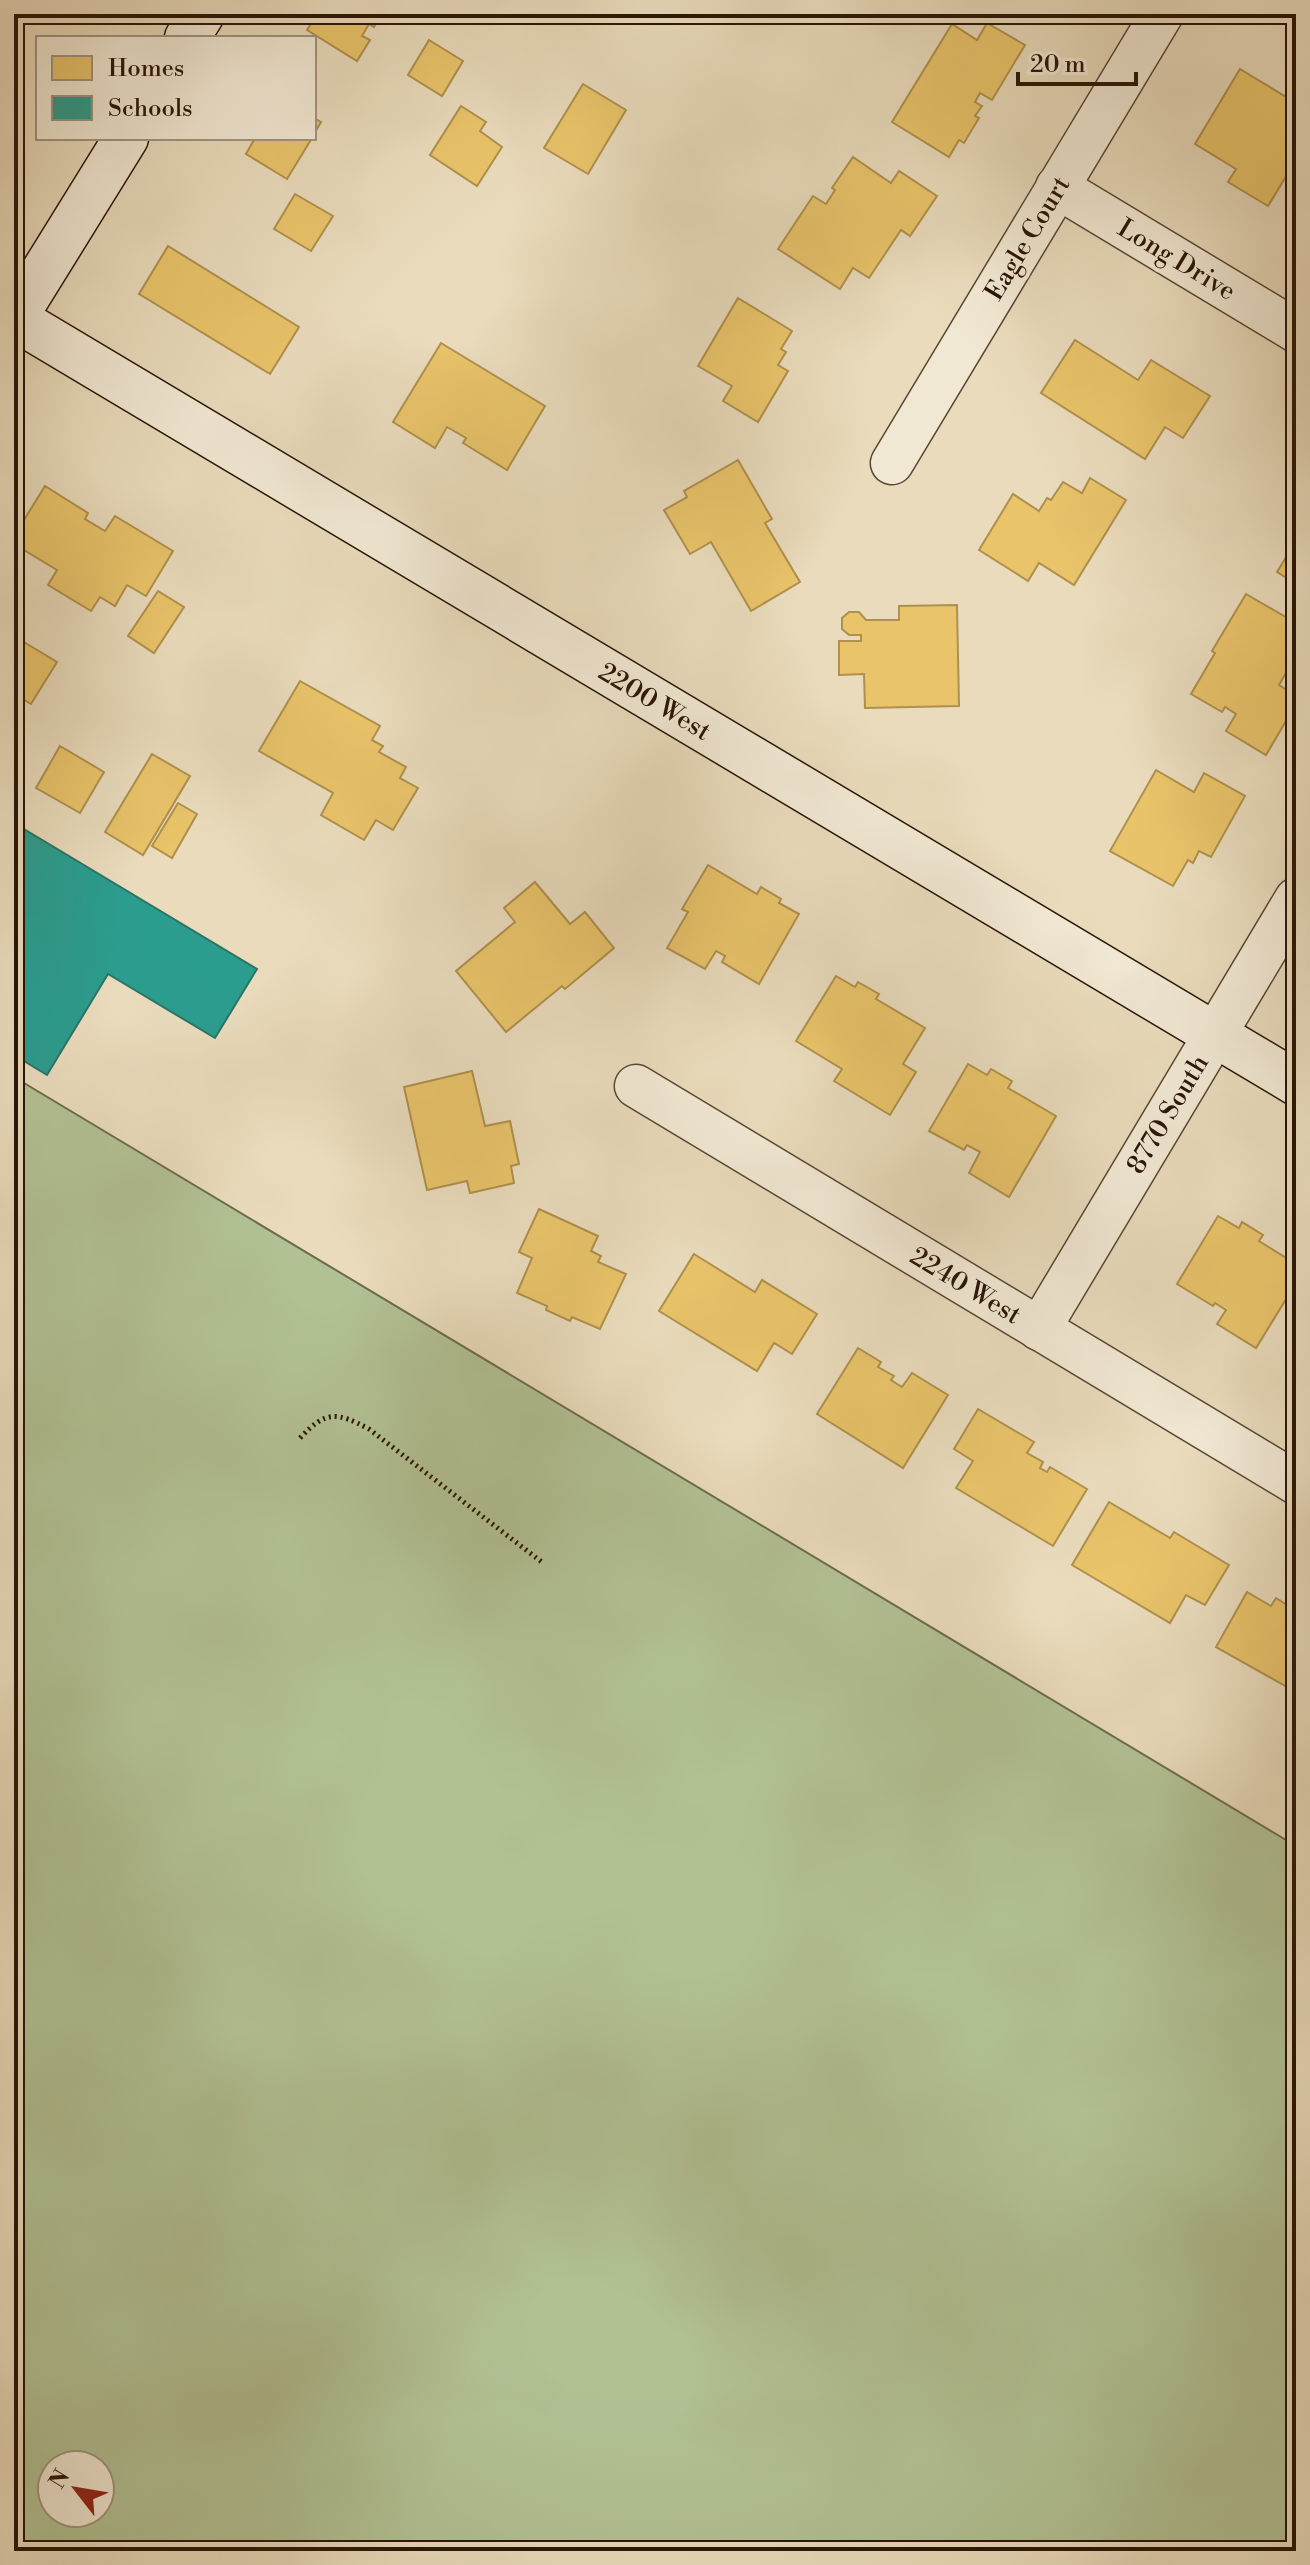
<svg xmlns="http://www.w3.org/2000/svg" width="1310" height="2565" font-family="'Libre Bodoni',serif">
	<style>
		.green { fill: #b1c194; stroke: #6d6b4c; stroke-width: 2; fill-rule: evenodd }
		.homes { fill: #e9c46a; stroke: #af904c; stroke-width: 2 }
		.schools { fill: #2a9d8f; stroke: #2a7466; stroke-width: 2 }
		.lines { fill: none; stroke-linecap: round; stroke-linejoin: round }
		.street-casing { stroke: #594633; stroke-width: 45 }
		.secondary-casing { stroke: #291505; stroke-width: 47 }
		.path { stroke: #291505; stroke-width: 5; stroke-dasharray: 2 4; stroke-linecap: butt }
		.street { stroke: #f1e8d3; stroke-width: 42 }
		.secondary { stroke: #f1e8d3; stroke-width: 44 }
		.labels { text-anchor: middle; stroke-width: 8; stroke-linejoin: round; paint-order: stroke }
		.street-label { font-size: 26px; fill: #291505; stroke: #f1e8d3 }
	</style>
	<rect width="100%" height="100%" fill="#e9dbbc"/>
	<filter id="stains"><feTurbulence type="fractalNoise" baseFrequency=".0025" numOctaves="4"/><feColorMatrix values="0 0 0 0 .2 0 0 0 0 .09 0 0 0 0 .02 0 0 0 .5 -.17"/></filter>
	<radialGradient id="worn" r=".72"><stop offset=".6" stop-color="#630" stop-opacity="0"/><stop offset="1" stop-color="#630" stop-opacity=".3"/></radialGradient>
	<path class="green" d="M14 1077 1296 1846V2551H14ZM52 2465H100V2513H52Z"/>
	<g class="homes">
		<path d="M317 14H375L379 18 374 27 369 24 362 36 370 40 357 61 307 30Z"/>
		<path d="M987 23 1025 45 992 100 980 93 975 102 982 106 975 116 979 118 964 143 959 140 949 157 892 122 952 24 977 40Z"/>
		<path d="M429 40 463 61 442 96 408 75Z"/>
		<path d="M1240 69 1296 103V160L1268 206 1228 182 1236 169 1195 144Z"/>
		<path d="M583 84 626 110 588 174 544 148Z"/>
		<path d="M461 106 486 122 480 131 502 147 477 186 430 155Z"/>
		<path d="M314 118 321 122 314 134Z"/>
		<path d="M255 138H312L287 179 246 154Z"/>
		<path d="M853 157 891 183 899 171 937 196 910 236 901 230 869 278 853 268 840 289 778 249 813 196 826 204 835 190 832 188Z"/>
		<path d="M295 194 333 216 311 251 274 229Z"/>
		<path d="M168 246 299 327 270 374 139 294Z"/>
		<path d="M738 298 792 331 781 349 786 352 778 365 788 371 758 422 723 401 732 386 698 366Z"/>
		<path d="M1075 340 1138 380 1151 360 1210 396 1183 438 1165 427 1145 459 1041 393Z"/>
		<path d="M441 343 545 406 507 470 463 443 466 438 447 427 435 448 393 422Z"/>
		<path d="M738 460 772 519 765 523 800 582 751 611 711 542 690 554 664 510 687 497 684 491Z"/>
		<path d="M1090 478 1126 500 1074 585 1039 563 1028 581 979 550 1013 494 1039 511 1047 498 1051 500 1063 482 1082 493Z"/>
		<path d="M45 486 88 513 85 519 105 531 115 516 173 551 146 596 127 585 115 606 100 597 91 611 48 585 57 570 14 544V536Z"/>
		<path d="M1296 541V584L1277 572Z"/>
		<path d="M158 591 184 607 154 653 128 636Z"/>
		<path d="M1246 594 1296 623V648L1286 665 1290 666 1279 685 1296 696V704L1266 755 1226 731 1236 714 1225 707 1222 712 1191 694 1215 653 1212 651Z"/>
		<path d="M957 605 959 706 865 708 864 674 839 675V641H861V635H849L842 629V618L849 612H859L866 620H899V606Z"/>
		<path d="M14 636 57 662 31 704 14 694Z"/>
		<path d="M300 681 380 726 372 740 383 746 379 752 406 767 400 778 418 788 393 830 376 820 364 840 321 815 333 793 259 751Z"/>
		<path d="M60 746 104 772 80 813 36 788Z"/>
		<path d="M152 754 190 776 143 855 105 832Z"/>
		<path d="M1156 770 1194 792 1204 773 1245 796 1211 857 1199 851 1193 863 1188 860 1173 886 1110 851Z"/>
		<path d="M178 803 197 814 172 858 152 846Z"/>
		<path d="M708 865 757 894 761 887 781 899 779 903 799 914 759 984 722 962 725 956 716 951 705 969 667 948 688 912 682 909Z"/>
		<path d="M535 882 570 924 585 912 614 948 565 989 562 986 506 1032 456 971 515 922 504 908Z"/>
		<path d="M836 976 855 987 858 982 879 994 876 999 925 1028 903 1064 916 1072 890 1115 834 1081 842 1069 796 1041Z"/>
		<path d="M968 1064 987 1075 991 1069 1012 1081 1008 1088 1056 1116 1009 1197 969 1173 980 1152 967 1145 964 1150 929 1131Z"/>
		<path d="M472 1071 485 1126 510 1121 519 1164 511 1166 514 1183 470 1193 467 1181 427 1190 404 1087Z"/>
		<path d="M539 1209 598 1236 591 1251 601 1256 598 1262 626 1274 600 1329 572 1317 570 1321 546 1310 547 1306 517 1293 532 1258 519 1252Z"/>
		<path d="M1218 1216 1239 1228 1242 1222 1263 1235 1259 1241 1296 1264V1283L1256 1348 1217 1324 1226 1310 1215 1303 1213 1306 1177 1284Z"/>
		<path d="M694 1254 755 1292 762 1280 817 1314 792 1354 774 1343 757 1371 659 1311Z"/>
		<path d="M858 1348 881 1362 878 1367 894 1376 891 1380 902 1387 912 1373 948 1395 903 1468 817 1414Z"/>
		<path d="M978 1409 1034 1442 1027 1453 1043 1462 1040 1468 1047 1472 1050 1467 1087 1489 1053 1546 956 1488 973 1461 954 1449Z"/>
		<path d="M1109 1502 1170 1538 1174 1532 1229 1565 1205 1605 1186 1595 1170 1623 1072 1565Z"/>
		<path d="M1247 1592 1271 1606 1276 1598 1289 1606 1293 1598 1296 1600V1692L1216 1647Z"/>
	</g>
	<path class="schools" d="M19 826 257 969 215 1038 108 974 47 1075 14 1055V834Z"/>
	<g class="lines">
		<defs>
			<g id="street">
				<path d="M1057 187 1296 331"/>
				<path d="M892 463 1162 14"/>
				<path d="M636 1086 1296 1483"/>
				<path d="M1039 1329 1296 899"/>
			</g>
			<g id="secondary">
				<path d="M187 38 202 14"/>
				<path d="M14 318 1296 1083"/>
				<path d="M14 319 126 138"/>
			</g>
		</defs>
		<use href="#street" class="street-casing"/>
		<use href="#secondary" class="secondary-casing"/>
		<path class="path" d="M300 1438C326 1410 337 1412 369 1429L543 1563"/>
		<use href="#street" class="street"/>
		<use href="#secondary" class="secondary"/>
	</g>
	<g class="labels">
		<g class="street-label">
			<text transform="translate(1027 238) rotate(-59)" y="9">Eagle Court</text>
			<text transform="translate(1177 259) rotate(31)" y="9">Long Drive</text>
			<text transform="translate(655 701) rotate(31)" y="9">2200 West</text>
			<text transform="translate(1167 1114) rotate(-59)" y="9">8770 South</text>
			<text transform="translate(966 1285) rotate(31)" y="9">2240 West</text>
		</g>
	</g>
	<rect width="1310" height="2565" fill="none" stroke="#e9dbbc" stroke-width="48"/>
	<rect x="16" y="16" width="1278" height="2533" fill="none" stroke="#291505" stroke-width="4"/>
	<rect x="24" y="24" width="1262" height="2517" fill="none" stroke="#291505" stroke-width="2"/>
	<rect x="36" y="36" width="280" height="104" fill="#f1e8d3" stroke="#a19481" stroke-width="2"/>
	<rect x="52" y="56" width="40" height="24" fill="#e9c46a" stroke="#a19481" stroke-width="2"/>
	<text x="108" y="76" font-size="24" fill="#291505">Homes</text>
	<rect x="52" y="96" width="40" height="24" fill="#2a9d8f" stroke="#a19481" stroke-width="2"/>
	<text x="108" y="116" font-size="24" fill="#291505">Schools</text>
	<g transform="translate(76 2489) rotate(301)"><circle r="38" fill="#f1e8d3" stroke="#a19481" stroke-width="2"/>
	<path d="M0-6L14 30L0 20L-14 30Z" fill="#8f2418"/>
	<text y="-12" font-size="22" font-weight="bold" text-anchor="middle" fill="#291505">N</text>
	</g>
	<path d="M1018 72v12h118v-12" fill="none" stroke="#291505" stroke-width="4"/>
	<text x="1030" y="72" font-size="24" fill="#291505" stroke="#f1e8d3" stroke-width="6" paint-order="stroke">20 m</text>
	<rect width="100%" height="100%" filter="url(#stains)"/>
	<rect width="100%" height="100%" fill="url(#worn)"/>
</svg>
